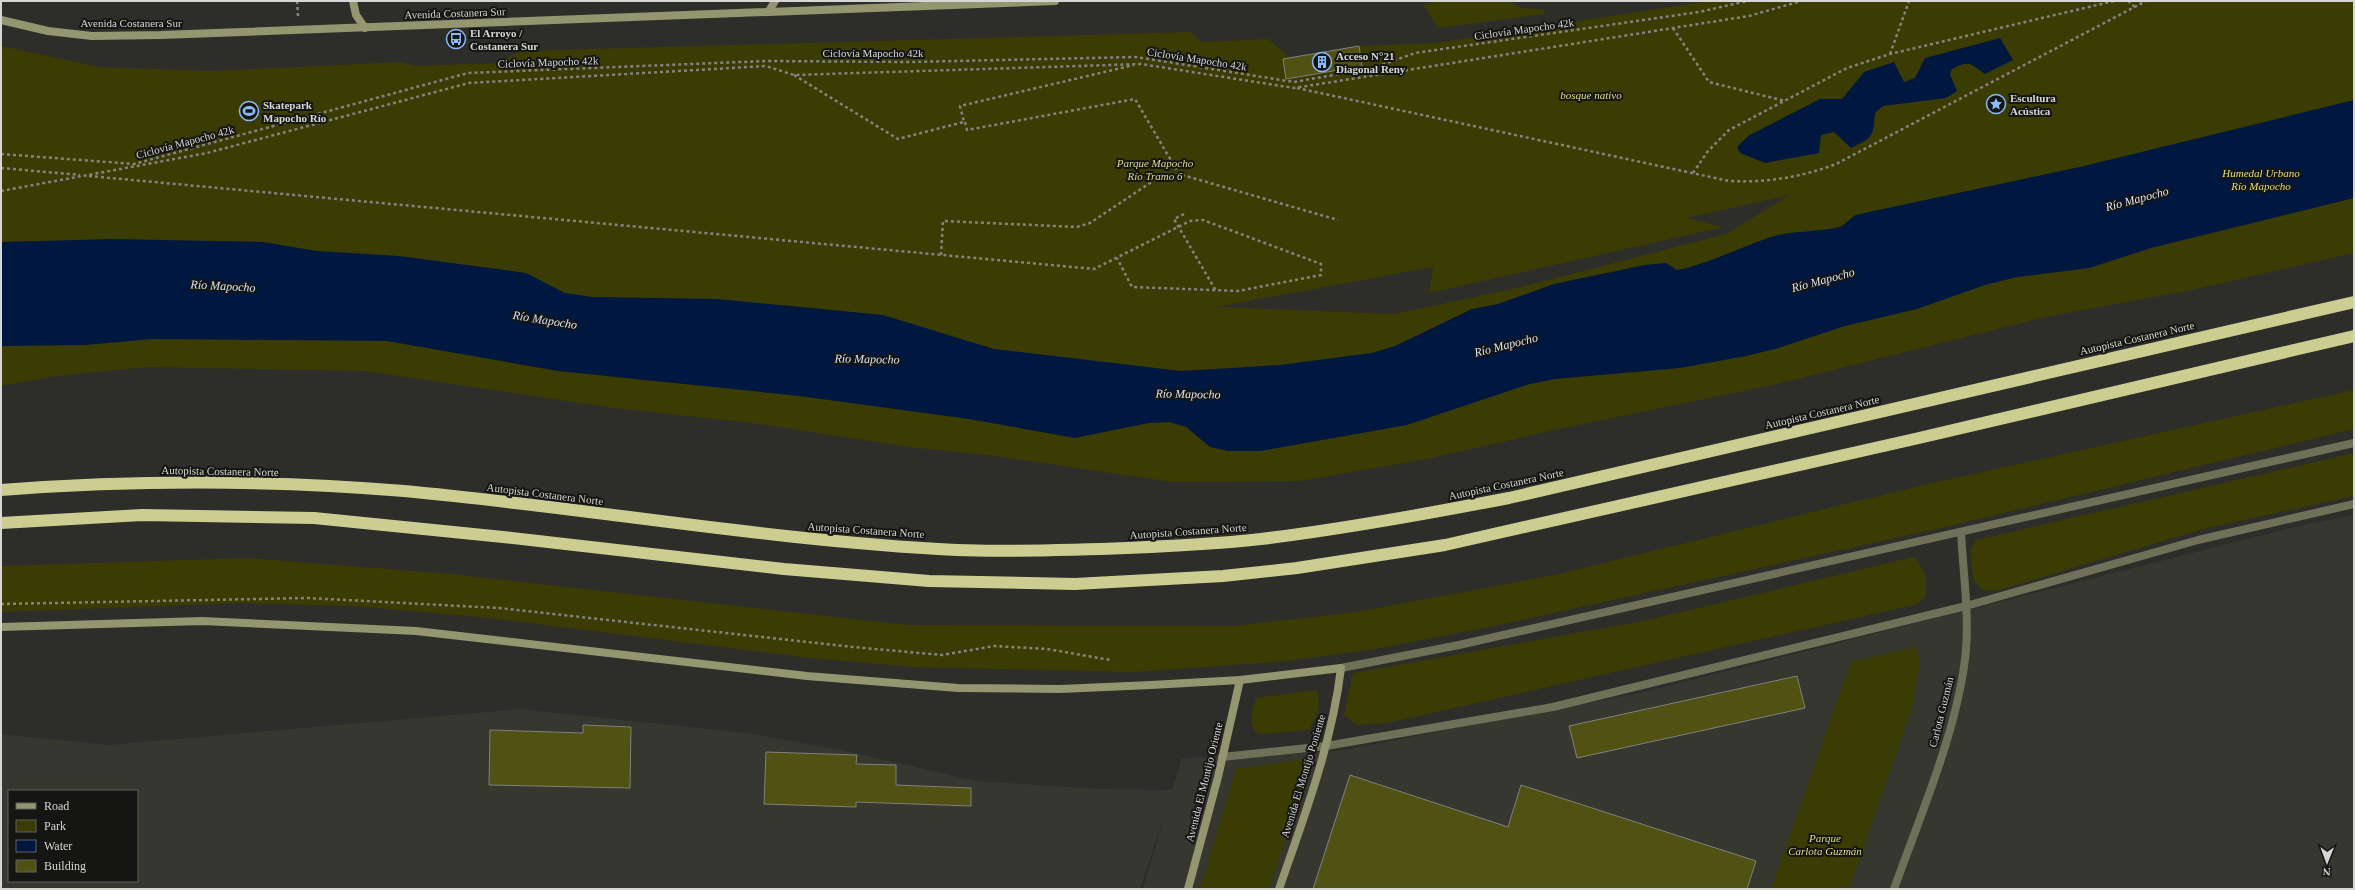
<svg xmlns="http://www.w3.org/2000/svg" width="2355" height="890" font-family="'Times New Roman',serif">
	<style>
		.built { fill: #36372e; fill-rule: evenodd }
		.green { fill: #3b3c04; fill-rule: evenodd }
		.water { fill: #00183f }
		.building { fill: #505113; stroke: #81817e }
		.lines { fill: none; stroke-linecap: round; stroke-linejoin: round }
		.path { stroke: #838380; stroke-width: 2.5; stroke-dasharray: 3 3; stroke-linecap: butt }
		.street { stroke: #6f7058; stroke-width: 8 }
		.secondary { stroke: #94966f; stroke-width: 8 }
		.highway { stroke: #cbce90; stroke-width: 12 }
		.labels { text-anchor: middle; stroke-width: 4; stroke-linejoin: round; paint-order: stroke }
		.street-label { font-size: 11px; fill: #d6d6d4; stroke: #151514 }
		.poi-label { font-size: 11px; font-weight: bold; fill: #d6d6d4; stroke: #151514; text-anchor: start }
		.park-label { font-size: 11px; font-style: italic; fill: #dcdf86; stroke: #151514 }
		.water-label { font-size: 12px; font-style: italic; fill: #dae4f2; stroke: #151514 }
	</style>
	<rect width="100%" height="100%" fill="#2d2d2a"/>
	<path class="built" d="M2354 515V889H1143L1166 810 1140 889H1V734L109 745 520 709 746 733 837 749 976 781 1098 789 1172 790 1182 758 1338 751 1644 692 2303 525ZM9 791H137V881H9Z"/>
	<g class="green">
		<path d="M1442 1H1510L1521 8 1543 9 1546 14 1438 28 1423 4Z"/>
		<path d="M1709 1H2354V253L2187 291 2050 316 1777 384 1559 429 1427 459 1300 481 1172 482 996 456 909 447 752 423 614 408 365 371 147 367 57 376 1 386V46L100 67 211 71 401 62 417 66 497 63 521 51 1190 32 1203 42 1268 39 1290 58 1359 46 1435 43ZM1790 195 1726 234 1517 288 1394 314 1217 307 1433 267 1429 293 1724 227 1686 218Z"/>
		<path d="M2354 390V429L1937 529 1485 628 1375 649 1288 661 1134 672 912 667 800 657 489 618 354 606 237 603 1 612V566L247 558 451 574 907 625 1231 626 1356 612 1554 575 1923 485Z"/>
		<path d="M2354 453V496L2207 528 1995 591 1983 590 1973 581 1970 550 1976 540Z"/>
		<path d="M1914 557C1926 572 1929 579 1924 599L1914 605 1387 723 1357 725 1344 715 1353 673 1643 621Z"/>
		<path d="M1916 647 1920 663 1912 707 1849 889H1771L1851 662Z"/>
		<path d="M1316 690C1323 704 1316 718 1309 730L1260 734C1245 726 1253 712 1256 698Z"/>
		<path d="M1307 759 1308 774 1269 889H1200L1236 769Z"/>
	</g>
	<g class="water">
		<path d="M2000 38 2013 60 1985 74C1970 63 1969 60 1952 69L1950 74 1957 91 1946 98 1883 106 1875 113C1873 138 1873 137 1851 148L1834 132 1821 135 1819 153 1765 163 1740 153 1737 147 1748 136 1820 99H1842L1864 72 1894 62 1904 82 1915 78 1925 58Z"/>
		<path d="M2354 100V198L2151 248 2089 268 2017 277 1985 285 1917 309 1845 326 1775 349 1746 356 1680 368 1555 379 1530 384 1407 425 1260 451H1228L1210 447 1186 427 1169 422 1149 423 1075 438 969 419 799 396 558 371 387 341 152 339 85 345 1 346V242L111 239 263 242 317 251 399 256 526 273 565 293 592 297 717 299 883 315 994 349 1181 371 1280 365 1372 353 1395 346 1472 309 1498 304 1554 284 1645 265 1666 263 1677 270C1709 264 1742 246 1774 236 1793 231 1815 232 1835 228L1842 226 1855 215 2084 166Z"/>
	</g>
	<g class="building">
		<path d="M1359 46 1362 66 1286 79 1283 59Z"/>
		<path d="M1797 676 1805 708 1577 758 1569 726Z"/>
		<path d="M583 725 631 727 630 788 489 785 490 730 583 733Z"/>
		<path d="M766 752 857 755 856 764 896 765V785L971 788V806L856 802V807L764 804Z"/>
		<path d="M1350 775 1508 827 1521 785 1756 861 1747 889H1313Z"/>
	</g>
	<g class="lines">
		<g class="path">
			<path d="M297 1 298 16"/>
			<path d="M2128 1 2135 7"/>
			<path d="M1673 28 1709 82 1785 101"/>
			<path d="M1890 54 1909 1"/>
			<path d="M794 75 898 139 964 122 960 106 1134 65"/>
			<path d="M1297 88 1729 181C1766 183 1802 177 1836 164L2146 1"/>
			<path d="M965 122 967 130 1135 99 1179 174"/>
			<path d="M1 154 134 164 468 73 766 61 910 62 1136 57 1294 82 1373 68 1415 53 1699 12 1747 1"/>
			<path d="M1 168 80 175"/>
			<path d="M1693 173 1708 151 1729 130 1847 68 1890 54 2114 1"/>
			<path d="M89 176 1094 269 1190 221 1203 220 1321 264V275L1238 291 1132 287 1117 258"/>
			<path d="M1 191 207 153 469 83 766 66 794 75 1141 64 1294 88 1749 16 1801 1"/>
			<path d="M1184 214 1174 219 1216 291"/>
			<path d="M941 255 943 221 1077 227 1090 223 1159 177 1179 174 1338 220"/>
			<path d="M1 604 308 598 499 608 853 647 942 655 994 646 1047 649 1111 660"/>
		</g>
		<g class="street">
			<path d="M1341 668 1459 645 2354 443"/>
			<path d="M1222 757 1326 746 1553 707 1966 606 2198 540 2354 504"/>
			<path d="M1894 889C1920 816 1959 727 1966 650 1969 611 1963 571 1961 532"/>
		</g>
		<g class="secondary">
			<path d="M353 1 356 15 365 28"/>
			<path d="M769 11 775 1"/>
			<path d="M1 20 48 31 92 36 161 35 1055 1"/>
			<path d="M1 627 202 621 416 631 807 676 958 688 1060 689 1151 685 1240 680 1341 668C1332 744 1304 817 1279 889"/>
			<path d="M1188 889 1218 777 1240 680"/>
		</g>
		<g class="highway">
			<path d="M1 490C135 480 270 480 404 491 589 508 771 541 957 550 1005 552 1053 550 1101 549 1155 547 1208 545 1261 539 1344 529 1426 514 1509 498L2354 302"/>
			<path d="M1 523 142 515 314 518 503 537 784 569 929 581 1075 584 1223 576 1297 568 1445 545 1919 438 2354 336"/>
		</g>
	</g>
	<defs>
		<symbol id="bus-ring" viewBox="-11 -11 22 22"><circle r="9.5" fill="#151514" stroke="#8bb9fc" stroke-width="1.5"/><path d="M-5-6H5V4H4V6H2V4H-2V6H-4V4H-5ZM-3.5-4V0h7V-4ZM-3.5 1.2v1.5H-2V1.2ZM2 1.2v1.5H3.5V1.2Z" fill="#8bb9fc"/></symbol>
		<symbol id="building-ring" viewBox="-11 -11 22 22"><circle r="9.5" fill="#151514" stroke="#8bb9fc" stroke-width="1.5"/><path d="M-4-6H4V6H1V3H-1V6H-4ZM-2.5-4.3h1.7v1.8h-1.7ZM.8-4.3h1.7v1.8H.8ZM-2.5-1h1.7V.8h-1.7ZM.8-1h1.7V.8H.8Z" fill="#8bb9fc"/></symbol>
		<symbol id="sight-ring" viewBox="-11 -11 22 22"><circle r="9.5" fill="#151514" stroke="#8bb9fc" stroke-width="1.5"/><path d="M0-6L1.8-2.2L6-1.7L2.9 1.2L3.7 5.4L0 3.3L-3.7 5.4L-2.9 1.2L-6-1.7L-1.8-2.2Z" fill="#8bb9fc"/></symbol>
		<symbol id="stadium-ring" viewBox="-11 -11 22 22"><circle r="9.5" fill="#151514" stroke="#8bb9fc" stroke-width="1.5"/><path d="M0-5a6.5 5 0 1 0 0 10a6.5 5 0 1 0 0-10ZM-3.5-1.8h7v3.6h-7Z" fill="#8bb9fc"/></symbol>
	</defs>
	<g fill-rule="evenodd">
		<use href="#bus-ring" x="445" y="28" width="22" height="22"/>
		<use href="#building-ring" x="1311" y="51" width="22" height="22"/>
		<use href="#sight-ring" x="1985" y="93" width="22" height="22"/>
		<use href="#stadium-ring" x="238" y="100" width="22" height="22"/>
	</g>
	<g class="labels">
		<g class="street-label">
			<text transform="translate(455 13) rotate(-2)" y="4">Avenida Costanera Sur</text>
			<text x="131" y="27">Avenida Costanera Sur</text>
			<text transform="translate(1524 29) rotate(-8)" y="4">Ciclovía Mapocho 42k</text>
			<text x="873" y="57">Ciclovía Mapocho 42k</text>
			<text transform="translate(1197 59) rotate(9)" y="4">Ciclovía Mapocho 42k</text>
			<text transform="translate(548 62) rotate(-2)" y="4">Ciclovía Mapocho 42k</text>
			<text transform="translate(185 142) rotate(-15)" y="4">Ciclovía Mapocho 42k</text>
			<text transform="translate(2137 338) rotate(-13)" y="4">Autopista Costanera Norte</text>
			<text transform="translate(1822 412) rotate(-13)" y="4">Autopista Costanera Norte</text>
			<text transform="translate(220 471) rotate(1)" y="4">Autopista Costanera Norte</text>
			<text transform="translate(1506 484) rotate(-12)" y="4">Autopista Costanera Norte</text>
			<text transform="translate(545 494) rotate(7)" y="4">Autopista Costanera Norte</text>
			<text transform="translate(866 530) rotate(4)" y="4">Autopista Costanera Norte</text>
			<text transform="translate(1188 531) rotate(-4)" y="4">Autopista Costanera Norte</text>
			<text transform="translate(1941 712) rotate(-76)" y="4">Carlota Guzmán</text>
			<text transform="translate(1303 776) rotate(-73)" y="4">Avenida El Montijo Poniente</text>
			<text transform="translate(1204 782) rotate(-76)" y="4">Avenida El Montijo Oriente</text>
		</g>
		<g class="poi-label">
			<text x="470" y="37">El Arroyo /<tspan x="470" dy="13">Costanera Sur</tspan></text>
			<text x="1336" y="60">Acceso N°21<tspan x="1336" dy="13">Diagonal Reny</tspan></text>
			<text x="2010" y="102">Escultura<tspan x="2010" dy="13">Acústica</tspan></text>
			<text x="263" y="109">Skatepark<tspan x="263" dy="13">Mapocho Río</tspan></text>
		</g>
		<g class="park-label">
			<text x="1591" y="99">bosque nativo</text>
			<text x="1155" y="167">Parque Mapocho<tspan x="1155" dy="13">Río Tramo 6</tspan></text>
			<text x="2261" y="177">Humedal Urbano<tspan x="2261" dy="13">Río Mapocho</tspan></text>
			<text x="1825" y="842">Parque<tspan x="1825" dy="13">Carlota Guzmán</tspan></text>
		</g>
		<g class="water-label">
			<text transform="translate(2137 199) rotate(-15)" y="4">Río Mapocho</text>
			<text transform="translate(1823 280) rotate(-15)" y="4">Río Mapocho</text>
			<text transform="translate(223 286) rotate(3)" y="4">Río Mapocho</text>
			<text transform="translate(545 320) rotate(9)" y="4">Río Mapocho</text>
			<text transform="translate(1506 345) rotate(-14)" y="4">Río Mapocho</text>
			<text transform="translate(867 359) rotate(1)" y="4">Río Mapocho</text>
			<text transform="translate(1188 394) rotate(1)" y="4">Río Mapocho</text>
		</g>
	</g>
	<rect width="2355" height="890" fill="none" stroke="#d6d6d4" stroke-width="4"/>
	<rect x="8" y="790" width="130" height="92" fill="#151514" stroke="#626261"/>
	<rect x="16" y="803" width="20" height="6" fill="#94966f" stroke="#626261"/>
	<text x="44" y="810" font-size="12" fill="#d6d6d4">Road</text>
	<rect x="16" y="820" width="20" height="12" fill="#3b3c04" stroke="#626261"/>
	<text x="44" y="830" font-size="12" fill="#d6d6d4">Park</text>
	<rect x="16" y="840" width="20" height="12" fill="#00183f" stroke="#626261"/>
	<text x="44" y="850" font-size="12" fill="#d6d6d4">Water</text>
	<rect x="16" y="860" width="20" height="12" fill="#505113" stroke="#626261"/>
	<text x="44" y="870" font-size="12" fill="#d6d6d4">Building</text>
	<g transform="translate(2327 862) rotate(181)" stroke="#151514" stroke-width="3" paint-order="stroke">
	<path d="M0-3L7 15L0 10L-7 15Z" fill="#d6d6d4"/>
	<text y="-6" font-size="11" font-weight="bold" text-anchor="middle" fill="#d6d6d4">N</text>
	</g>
</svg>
